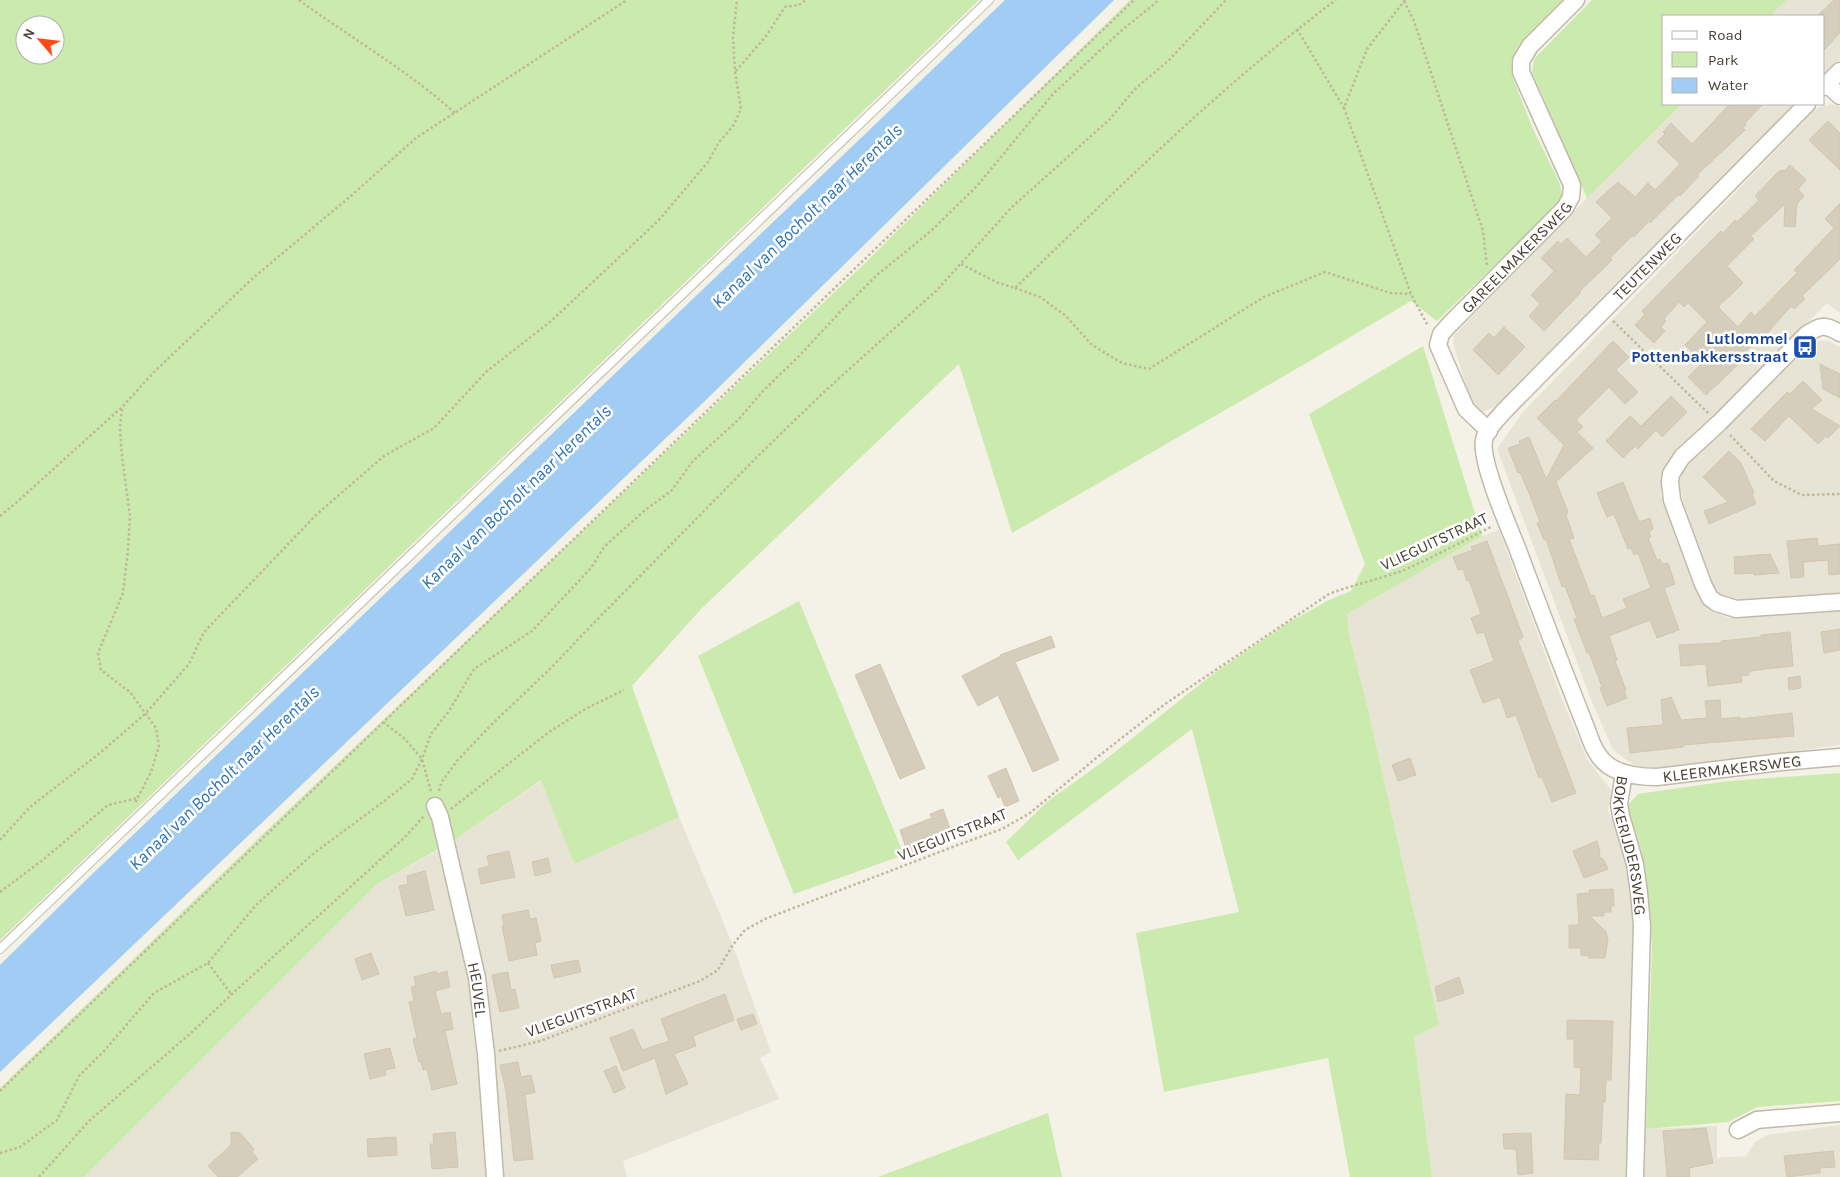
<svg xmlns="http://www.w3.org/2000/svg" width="1840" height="1177" font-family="Karla,sans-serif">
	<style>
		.residential { fill: #e8e4d5 }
		.green { fill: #cbeaae; fill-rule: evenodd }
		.water { fill: #a1ccf3 }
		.building { fill: #d6cebc; stroke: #d1c6af }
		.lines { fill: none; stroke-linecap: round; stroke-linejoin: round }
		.service-casing { stroke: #c0baa9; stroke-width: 10 }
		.minor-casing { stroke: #c0baa9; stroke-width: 19 }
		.path { stroke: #c2b79a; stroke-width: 2.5; stroke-dasharray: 2.5 2.5; stroke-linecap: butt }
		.service { stroke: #fff; stroke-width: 8 }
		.minor { stroke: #fff; stroke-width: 16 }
		.labels { text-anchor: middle; stroke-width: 5; stroke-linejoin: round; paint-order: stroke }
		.street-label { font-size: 16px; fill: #484236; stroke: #fff }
		.transit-label { font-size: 16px; font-weight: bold; fill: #164399; stroke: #fff; text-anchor: end }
		.water-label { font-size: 18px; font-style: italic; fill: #2a72b8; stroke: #fff }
	</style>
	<rect width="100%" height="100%" fill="#f4f1e7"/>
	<g class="residential">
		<path d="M1787 0H1840V59L1824 75V16H1770Z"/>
		<path d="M1682 104H1795L1513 390 1498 405 1483 412 1471 401 1453 343 1454 335 1587 198Z"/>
		<path d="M1831 104 1840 107V313L1827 303 1679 452 1663 479 1660 494 1694 587 1711 611 1729 618 1840 608V745L1653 771 1638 768 1613 750 1590 697 1497 449 1522 413 1817 108Z"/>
		<path d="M1827 340 1840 347V593L1729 602 1714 590 1709 578 1679 488 1681 472 1798 352 1813 342Z"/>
		<path d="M1499 530 1563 702 1587 759 1611 790 1608 810 1622 846 1631 893 1634 926 1627 1177H1432L1414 1036 1439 1024 1368 709 1349 635 1347 614 1482 536Z"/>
		<path d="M542 780 574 864 679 817 732 943 771 1052 760 1058 779 1099 623 1161 627 1177H500L456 857V839Z"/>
		<path d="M440 849 467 959 480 1059 488 1177H84L377 884Z"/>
		<path d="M1840 1125V1177H1643L1645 1129 1717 1126V1158L1746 1156 1755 1142 1768 1135Z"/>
	</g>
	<g class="green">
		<path d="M0 0H979L0 940ZM25 25H55V55H25Z"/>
		<path d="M1130 0H1563L1517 48 1511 62 1512 76 1532 127 1559 182 1562 195 1558 204 1437 321 1411 301 1291 372 1012 533 959 364 701 609 632 686 679 817 574 864 541 780 456 839 377 884 84 1177H0V1088L265 832 863 265Z"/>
		<path d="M1592 0H1787L1770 16H1664V104H1682L1587 198 1532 72 1534 59Z"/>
		<path d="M1423 346 1482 536 1347 614 1349 635 1368 709 1439 1024 1414 1037 1432 1177H1350L1328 1058 1164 1092 1136 933 1239 912 1192 729 1018 860 1006 842 1047 802 1101 763 1213 674 1286 624 1329 600 1351 591 1365 564 1309 414Z"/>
		<path d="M799 601 904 855 794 894 698 656Z"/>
		<path d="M1840 773V1101L1757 1107 1728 1122 1646 1129 1652 948 1648 894 1641 849 1627 806 1638 794 1729 781Z"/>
		<path d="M1048 1113 1062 1177H878Z"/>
	</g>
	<path class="water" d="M1005 0H1114L708 398 0 1072V965L84 882Z"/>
	<g class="building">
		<path d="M1834 0H1840V33L1824 50V16H1817Z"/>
		<path d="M1730 104H1763L1745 123 1746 125 1743 128 1745 130 1697 175 1699 176 1680 196 1679 194 1650 223 1649 221 1634 237 1632 236 1610 258 1612 260 1580 291 1581 292 1544 331 1529 316 1540 304 1531 295 1554 271 1541 258 1558 241 1561 244 1567 238 1586 257 1602 241 1595 235 1612 218 1596 202 1618 182 1635 197 1648 183 1655 190 1680 164 1657 142 1665 134 1663 132 1671 123 1692 144Z"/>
		<path d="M1828 121 1840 133V170L1809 140Z"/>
		<path d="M1790 165 1806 180 1798 189 1804 196 1797 204 1795 227 1784 226 1785 204 1751 236 1754 239 1727 266 1743 283 1718 307 1738 327 1751 312 1755 316 1797 273 1794 270 1834 228 1825 219 1840 203V259L1802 296 1805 299 1794 309 1791 306 1762 339 1760 337 1743 354 1746 357 1706 395 1688 377 1703 362 1685 345 1707 322 1688 303 1684 307 1679 302 1664 319 1666 321 1661 327 1665 331 1654 343 1635 325 1645 314 1642 311 1682 270 1721 231 1723 233 1735 220 1737 222 1759 200 1755 196 1778 172 1782 170 1784 171Z"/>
		<path d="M1504 327 1525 347 1498 375 1473 350 1489 333 1494 338Z"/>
		<path d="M1613 341 1629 357 1616 370 1638 392 1625 404 1609 387 1576 420 1583 427 1577 432 1593 448 1556 482 1568 512 1566 515 1574 538 1569 539 1591 596 1594 595 1602 618 1627 608 1623 599 1651 588 1638 553 1634 555 1631 548 1628 549 1614 514 1607 517 1597 493 1623 482 1639 522 1650 518 1653 529 1649 532 1651 537 1648 538 1657 560 1660 559 1662 564 1668 563 1675 584 1664 588 1679 630 1657 638 1650 620 1609 636 1617 660 1615 661 1626 690 1624 691 1627 698 1607 706 1600 688 1602 687 1589 652 1587 653 1574 619 1577 618 1565 586 1562 587 1546 539 1544 540 1537 523 1540 522 1529 493 1520 472 1518 473 1508 448 1520 444 1519 441 1529 437 1546 479 1564 445 1537 418 1555 400 1556 401Z"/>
		<path d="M1820 364 1840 374V398L1823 389Z"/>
		<path d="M1803 381 1822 400 1812 409 1840 426 1828 438 1826 436 1818 444 1789 416 1765 441 1751 429 1787 392 1790 394Z"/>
		<path d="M1671 396 1687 412 1662 437 1656 430 1638 449 1635 446 1623 458 1606 441 1630 416 1641 426Z"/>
		<path d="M1729 451 1741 463 1754 493 1752 494 1756 504 1709 524 1704 511 1728 502 1703 477Z"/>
		<path d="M1817 538 1818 546 1840 544V574L1829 575 1828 560 1803 562 1804 577 1791 578 1787 541Z"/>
		<path d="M1487 541 1523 637 1518 641 1576 793 1552 802 1542 777 1539 778 1516 715 1507 718 1500 697 1483 703 1470 670 1494 661 1484 632 1477 634 1471 618 1481 614 1469 580 1467 581 1463 569 1458 570 1453 557 1473 550 1471 547Z"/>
		<path d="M1770 554 1779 573 1754 575V573L1735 574 1734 557Z"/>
		<path d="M1840 629V650L1824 653 1821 632Z"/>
		<path d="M1790 632 1793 666 1749 671V675L1741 676 1742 682 1708 686 1706 664 1681 666 1679 645 1721 643V641L1761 637V635Z"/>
		<path d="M1051 636 1055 647 1015 662 1059 760 1033 772 998 695 978 706 962 676 1001 656 1000 655Z"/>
		<path d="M880 664 925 768 900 779 855 675Z"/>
		<path d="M1800 676 1801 688 1789 690 1788 678Z"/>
		<path d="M1671 697 1681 720 1707 718 1705 701 1720 700 1721 719 1740 717V719L1792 713 1794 736 1683 745V747L1630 753 1627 728 1663 725 1661 700Z"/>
		<path d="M1410 758 1416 775 1398 781 1392 765Z"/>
		<path d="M1006 768 1019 801 1005 807 1001 796 998 798 988 776Z"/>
		<path d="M943 809 952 834 932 841 934 845 908 854 900 830 932 818 930 814Z"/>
		<path d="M1597 841 1600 851 1599 856 1604 860 1608 869 1584 878 1573 851Z"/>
		<path d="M509 851 515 877 481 884 478 869 489 866 487 856Z"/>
		<path d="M548 858 551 872 535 876 532 862Z"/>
		<path d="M425 871 434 910 406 916 399 886 408 884 407 876Z"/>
		<path d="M1613 889 1614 906H1611V912H1604V916H1590L1606 932 1608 939 1605 958H1589V956L1581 955V948H1569V925H1579L1577 894 1590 893 1589 890Z"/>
		<path d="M528 910 530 919 536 918 541 941 535 943 537 955 509 961 502 926H504L502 915Z"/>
		<path d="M371 953 379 974 362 980 355 959Z"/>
		<path d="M578 960 581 972 554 978 551 965Z"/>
		<path d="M436 971 437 974 447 971 450 987 435 991 441 1014 450 1012 453 1029 445 1031 457 1084 432 1090 427 1069 423 1070 421 1062H419L413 1039 417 1038 409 1002 414 1001 411 987 416 986 414 977Z"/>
		<path d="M508 972 511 990 515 989 519 1008 500 1012 492 975Z"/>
		<path d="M1459 977 1464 993 1438 1002 1435 987Z"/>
		<path d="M725 994 734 1020 693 1036 696 1046 674 1054 688 1084 666 1094 655 1058 623 1071 610 1038 633 1029 642 1050 669 1041 661 1019Z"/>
		<path d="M753 1014 757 1024 741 1030 737 1019Z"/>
		<path d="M1567 1020 1613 1021 1611 1080H1606L1605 1102H1603L1601 1143H1599L1598 1160 1564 1159 1566 1094 1580 1095 1581 1068 1574 1067V1039H1567Z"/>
		<path d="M390 1048 395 1068 385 1070 386 1075 370 1079 364 1054Z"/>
		<path d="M518 1062 521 1077 531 1075 535 1092 525 1095 533 1159 514 1161 506 1091 500 1065Z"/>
		<path d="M616 1066 625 1088 614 1093 604 1071Z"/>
		<path d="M1706 1128 1713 1163 1689 1168 1690 1177H1667L1663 1131Z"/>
		<path d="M231 1132 240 1133 254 1149 252 1152 258 1159 237 1177H218L208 1166 231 1145Z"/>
		<path d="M455 1132 458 1167 432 1169 430 1144H434L433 1134Z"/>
		<path d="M1531 1133 1533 1173 1518 1175 1516 1149H1504L1503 1134Z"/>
		<path d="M396 1137 397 1155 368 1157 367 1139Z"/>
		<path d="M1833 1151 1835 1167 1820 1168V1173L1787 1177 1784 1156Z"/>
	</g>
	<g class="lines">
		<defs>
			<path id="service" d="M0 949 989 0"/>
			<g id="minor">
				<path d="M1827 84 1840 96"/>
				<path d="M1824 87 1840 71"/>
				<path id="s1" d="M1807 104 1506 409C1499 417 1486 429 1484 440 1480 461 1507 523 1516 545 1539 607 1563 669 1587 730 1590 739 1593 748 1599 756 1611 774 1637 777 1657 777L1781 762 1840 757"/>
				<path d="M1840 333C1824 324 1820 325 1806 335L1719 423 1682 457 1671 474 1670 482 1672 500 1703 584 1710 598 1717 603 1736 609 1840 602"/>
				<path id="s2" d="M1489 431 1466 409 1438 345 1441 334 1450 324 1565 208 1571 197 1572 185 1521 72V61L1530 46 1576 0"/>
				<path id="s3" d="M1624 773 1619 804 1621 816 1635 864 1639 893 1642 926 1635 1177"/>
				<path id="s4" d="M435 806 440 817 477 978 486 1054 495 1177"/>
				<path d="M1738 1130 1757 1120 1840 1113"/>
			</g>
		</defs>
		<use href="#service" class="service-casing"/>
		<use href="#minor" class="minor-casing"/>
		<g class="path">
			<path d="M299 0C351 38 407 70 455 113"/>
			<path d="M1405 0 1367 49 1344 108 1411 294 1428 326"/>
			<path d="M1404 1 1414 21 1483 231 1487 266"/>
			<path d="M1297 29 1344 108"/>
			<path d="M736 71 766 36 785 7 799 5 806 0"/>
			<path d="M961 264 996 282 1015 288C1119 188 1220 86 1336 0"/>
			<path d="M1015 288 1040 297 1066 316 1092 345 1122 363 1149 369 1264 297 1325 272 1391 293 1411 294"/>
			<path d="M1613 321 1708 413"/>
			<path d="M122 409 120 427 122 457 130 516 128 550 123 593 98 653 101 670 130 692 156 728 159 746 151 772 135 803"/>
			<path d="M1730 435 1774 481 1802 495 1840 494"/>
			<path d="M0 516 17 502 122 407 154 372 253 278 352 195 416 138 627 0"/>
			<path d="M383 722 405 739 422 759 431 792"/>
			<path d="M439 791 441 783 457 761 491 725 551 668 585 632 761 453 825 391 936 291 1012 207 1110 119 1134 90 1168 61 1226 0"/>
			<path d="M451 809 549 732 587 708 624 690"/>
			<path d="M0 840 30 807 100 753 146 713 189 664 204 632 316 515 384 456 434 428 487 371 550 322 658 221 708 162 719 142 733 126 741 109 735 72 733 37 737 0"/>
			<path d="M0 892 44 859 108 805 138 798"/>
			<path d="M208 963 231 994"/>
			<path d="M499 1051 540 1041 700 981 718 970 732 946 745 930 765 919 963 843 1002 829 1030 813 1095 759 1165 704 1329 594C1352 585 1376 580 1399 572 1431 559 1462 541 1493 526"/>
			<path d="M0 1091 1134 0"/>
			<path d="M0 1153 20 1147 57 1120 79 1076 104 1051 154 993 208 963 256 905 314 853 387 799 412 779 422 759 431 734 449 711 474 669 532 631 591 568 604 547 644 511 671 491 693 461 738 420 763 391 801 354 839 313 877 275 931 231 977 186 1053 94 1121 31 1159 0"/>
			<path d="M39 1177 89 1121 191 1033 231 995 369 870 405 837 424 816"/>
		</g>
		<use href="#service" class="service"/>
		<use href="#minor" class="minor"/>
	</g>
	<defs>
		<symbol id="bus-square" viewBox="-11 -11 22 22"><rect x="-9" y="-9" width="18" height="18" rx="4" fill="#1a4fb4" stroke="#fff"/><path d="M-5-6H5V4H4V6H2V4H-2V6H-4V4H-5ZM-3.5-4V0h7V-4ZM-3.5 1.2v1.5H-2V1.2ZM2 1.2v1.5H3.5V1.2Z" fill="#fff"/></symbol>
	</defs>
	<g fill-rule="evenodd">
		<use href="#bus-square" x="1791" y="333" width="28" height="28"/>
	</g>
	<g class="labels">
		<g class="street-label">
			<text dy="6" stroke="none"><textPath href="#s2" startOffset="221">GAREELMAKERSWEG</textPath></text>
			<text transform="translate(1647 266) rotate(-45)" y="6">TEUTENWEG</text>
			<text transform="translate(1434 541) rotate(-25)" y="6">VLIEGUITSTRAAT</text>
			<text dy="6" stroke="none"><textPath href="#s1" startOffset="944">KLEERMAKERSWEG</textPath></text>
			<text transform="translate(952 834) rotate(-22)" y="6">VLIEGUITSTRAAT</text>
			<text dy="6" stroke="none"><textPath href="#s3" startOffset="74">BOKKERIJDERSWEG</textPath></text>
			<text dy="6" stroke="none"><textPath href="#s4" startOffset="189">HEUVEL</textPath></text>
			<text transform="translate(581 1012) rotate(-20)" y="6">VLIEGUITSTRAAT</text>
		</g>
		<g class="transit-label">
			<text x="1788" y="344">Lutlommel<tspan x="1788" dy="18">Pottenbakkersstraat</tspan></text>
		</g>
		<g class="water-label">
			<text transform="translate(807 216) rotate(-44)" y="6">Kanaal van Bocholt naar Herentals</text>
			<text transform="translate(516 497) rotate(-44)" y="6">Kanaal van Bocholt naar Herentals</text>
			<text transform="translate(224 778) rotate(-44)" y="6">Kanaal van Bocholt naar Herentals</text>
		</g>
	</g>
	<rect x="1662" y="15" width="162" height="90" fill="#ffffff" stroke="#b6b3af"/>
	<rect x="1672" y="31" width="25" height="8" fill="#ffffff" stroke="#b6b3af"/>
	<text x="1708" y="40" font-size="15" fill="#484236">Road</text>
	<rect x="1672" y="52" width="25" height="15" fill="#cbeaae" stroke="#b6b3af"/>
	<text x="1708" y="65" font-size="15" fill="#484236">Park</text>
	<rect x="1672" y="78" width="25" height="15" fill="#a1ccf3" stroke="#b6b3af"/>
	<text x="1708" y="90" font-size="15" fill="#484236">Water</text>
	<g transform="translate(40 40) rotate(298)"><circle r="24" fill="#ffffff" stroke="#b6b3af"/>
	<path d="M0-4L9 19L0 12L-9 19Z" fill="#ff4813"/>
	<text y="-8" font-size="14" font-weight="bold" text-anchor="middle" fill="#484236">N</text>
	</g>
</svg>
